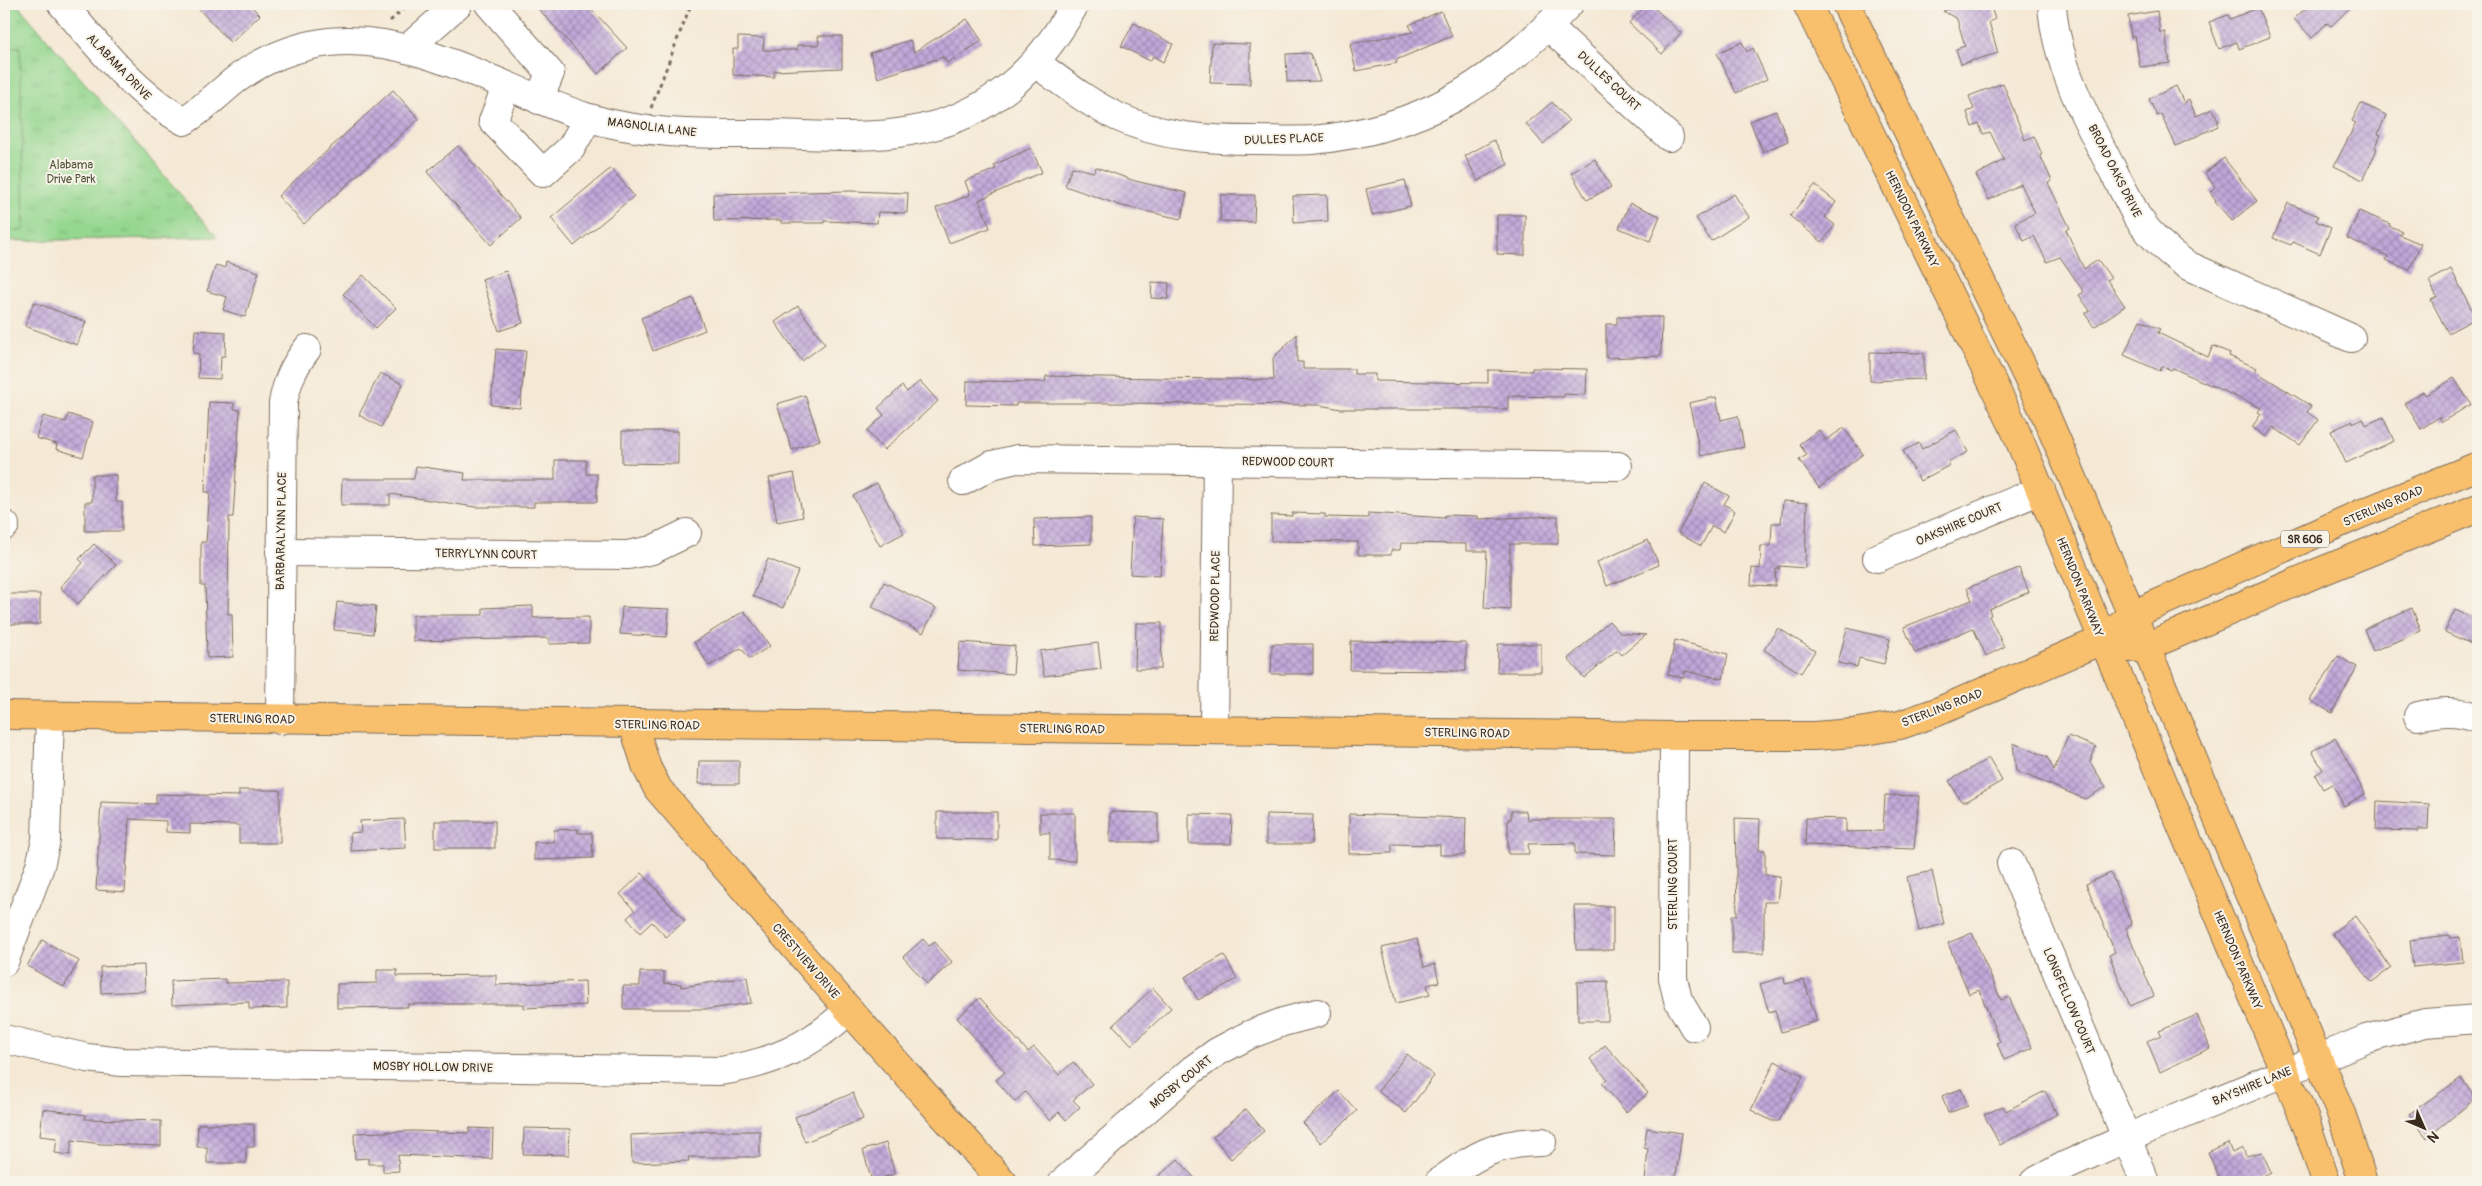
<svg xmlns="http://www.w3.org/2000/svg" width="2482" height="1186" font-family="Pangolin,sans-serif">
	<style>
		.park { fill: url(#park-tufts); stroke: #688056 }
		.pitch { fill: #94d78f; stroke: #688056 }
		.building { fill: url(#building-cross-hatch) }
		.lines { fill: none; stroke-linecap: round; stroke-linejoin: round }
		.minor-casing { stroke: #7c6d5e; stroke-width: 30 }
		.major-casing { stroke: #7c6d5e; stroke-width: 30 }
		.path { stroke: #7c6d5e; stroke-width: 3; stroke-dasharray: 4 4; stroke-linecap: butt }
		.minor { stroke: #fff; stroke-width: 28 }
		.major { stroke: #f8bf6c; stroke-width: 28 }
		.labels { text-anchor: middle; stroke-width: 4; stroke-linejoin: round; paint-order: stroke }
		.shield { fill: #f7f3e8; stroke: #73665b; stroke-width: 1 }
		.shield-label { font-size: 11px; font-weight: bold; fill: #3b2a1e }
		.street-label { font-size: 12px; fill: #3b2a1e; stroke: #f7f3e8 }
		.park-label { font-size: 12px; fill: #51553a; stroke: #f7f3e8 }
	</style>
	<defs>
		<pattern id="park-tufts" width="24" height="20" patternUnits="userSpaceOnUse" patternTransform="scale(1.25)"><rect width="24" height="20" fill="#94d78f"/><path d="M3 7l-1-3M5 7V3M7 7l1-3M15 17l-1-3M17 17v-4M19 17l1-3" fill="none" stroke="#80b97b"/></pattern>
		<pattern id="building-cross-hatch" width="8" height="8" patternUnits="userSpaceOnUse" patternTransform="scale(1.25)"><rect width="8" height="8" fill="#c1a8da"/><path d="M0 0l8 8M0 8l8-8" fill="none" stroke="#9e89b0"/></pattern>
	</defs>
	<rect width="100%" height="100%" fill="#f7f3e8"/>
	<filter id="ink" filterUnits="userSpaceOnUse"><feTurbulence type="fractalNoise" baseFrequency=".02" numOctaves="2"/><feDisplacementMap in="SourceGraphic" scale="10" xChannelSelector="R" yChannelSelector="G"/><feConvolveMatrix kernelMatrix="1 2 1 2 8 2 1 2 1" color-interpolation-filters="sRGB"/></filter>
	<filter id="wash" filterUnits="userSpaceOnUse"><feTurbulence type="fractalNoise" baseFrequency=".0096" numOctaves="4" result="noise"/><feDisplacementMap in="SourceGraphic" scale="20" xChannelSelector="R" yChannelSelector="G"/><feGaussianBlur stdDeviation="1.12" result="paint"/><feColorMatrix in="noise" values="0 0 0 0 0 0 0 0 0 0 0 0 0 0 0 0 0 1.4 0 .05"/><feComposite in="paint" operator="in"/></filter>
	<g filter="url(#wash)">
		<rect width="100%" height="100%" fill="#f5e9d5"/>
		<path class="park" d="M4 4H17L217 237 4 241Z"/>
		<path class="pitch" d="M4 47H20L24 230 4 231Z"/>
		<g id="blocks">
			<g class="building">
				<path d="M194 4H249L260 15 231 43Z"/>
				<path d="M534 4H587L627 48 598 74Z"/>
				<path d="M1647 4H1650L1681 33 1662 54 1629 23Z"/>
				<path d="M1966 4H1990L1995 19 1989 22 1998 53 1961 64 1956 49 1965 46 1957 19 1943 11Z"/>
				<path d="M2310 4H2354L2331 26 2327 23 2312 38 2294 19Z"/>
				<path d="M2258 8 2270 37 2239 49 2237 42 2219 49 2209 22 2228 15 2230 19Z"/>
				<path d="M1441 11 1452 36 1396 60 1397 63 1356 71 1350 44 1413 32 1409 25Z"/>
				<path d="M2157 11 2160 33 2165 32 2170 63 2140 67 2135 36 2131 37 2128 16Z"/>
				<path d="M967 19 982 41 947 63 943 57 878 78 870 53 910 40 914 52Z"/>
				<path d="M1134 23 1173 44 1163 62 1153 56 1150 61 1121 46Z"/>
				<path d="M818 36H842V68L774 71V77L733 75V49H738V37L764 38 763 50H797V45H819Z"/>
				<path d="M1742 42 1747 52 1753 48 1767 79 1736 93 1717 53Z"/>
				<path d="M1212 43 1250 44V84L1210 83Z"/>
				<path d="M1310 53 1320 81 1287 82 1286 54Z"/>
				<path d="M2003 83 2025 140 2034 136 2042 154 2040 155 2052 181 2048 183 2070 228 2066 230 2084 269 2098 260 2111 278 2107 280 2125 306 2094 327 2085 314 2090 311 2079 295 2084 292 2060 257 2047 262 2034 236 2024 241 2015 223 2035 213 2021 184 1989 200 1976 175 2004 160 1990 132 1983 134 1979 124 1972 127 1967 112 1974 109 1969 96Z"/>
				<path d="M2176 86 2184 103 2189 100 2196 116 2213 109 2218 120V126L2176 146 2161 114 2157 116 2149 99Z"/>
				<path d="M393 90 419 119 304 224 278 196Z"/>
				<path d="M1552 102 1569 121 1543 144 1526 124Z"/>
				<path d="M2361 103 2386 115 2378 134 2381 135 2375 148 2377 149 2363 180 2334 166 2356 123 2352 121Z"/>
				<path d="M1776 111 1788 141 1763 152 1750 121Z"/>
				<path d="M1494 140 1508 164 1478 181 1465 156Z"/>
				<path d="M458 146 521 218 491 245 427 172Z"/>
				<path d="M1031 148 1042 172 979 200 990 228 949 243 936 208 970 195 965 181 996 169 994 165Z"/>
				<path d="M2224 158 2257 201 2232 221 2215 202 2216 200 2210 192 2215 187 2205 173Z"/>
				<path d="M1595 159 1611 187 1587 200 1571 173Z"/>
				<path d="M1072 167 1094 172 1096 167 1135 181 1187 193 1181 219 1122 206 1065 186Z"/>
				<path d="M611 168 634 196 574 246 551 218Z"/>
				<path d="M1405 180 1411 206 1372 215 1366 189Z"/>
				<path d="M1815 185 1836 202 1825 217 1835 225 1822 242 1790 216Z"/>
				<path d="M851 191 908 193 907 213 878 212 877 223 824 221V223H781V220L714 221 713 194Z"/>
				<path d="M1734 194 1749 217 1711 241 1696 218Z"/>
				<path d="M1221 195H1255L1254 222 1220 221Z"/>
				<path d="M1327 195 1328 221 1294 223 1293 196Z"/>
				<path d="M1630 203 1660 216 1650 241 1619 228Z"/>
				<path d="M2288 203 2318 216 2316 221 2331 228 2320 254 2293 242 2291 245 2273 238Z"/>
				<path d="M2359 211 2390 224 2389 226 2402 231 2400 235 2421 244 2409 270 2386 260 2388 256 2347 238Z"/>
				<path d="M1497 215H1525V255L1497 254Z"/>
				<path d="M226 262 259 272 245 317 223 310 227 297 207 291 216 265 225 268Z"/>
				<path d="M2451 269 2476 318 2448 333 2431 300 2437 297 2429 281Z"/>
				<path d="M506 271 523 323 499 331 482 279Z"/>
				<path d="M363 275 396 308 376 328 343 294Z"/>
				<path d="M1152 282 1169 283 1168 299 1151 298Z"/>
				<path d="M693 298 705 330 653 351 641 318Z"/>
				<path d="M34 302 86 322 77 345 25 326Z"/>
				<path d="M798 306 825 344 802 361 775 322Z"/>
				<path d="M1617 317H1662L1661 356 1606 358V324H1617Z"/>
				<path d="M2140 320 2160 329 2158 333 2208 357 2213 346 2230 353 2229 356 2257 368 2255 371 2311 406 2307 412 2318 420 2300 445 2273 427 2266 437 2252 427 2261 414 2258 412 2261 408 2173 368 2171 370 2162 366 2160 371 2124 355Z"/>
				<path d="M195 330 226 332 225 356H221L220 379 198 378 199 354 193 353Z"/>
				<path d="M1297 334V362H1303V369H1354V374H1375V381L1488 383V370L1532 371V368L1587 369 1586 395 1564 394V397L1508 396V409H1341L1319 405 1114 403H1016V406L966 405 967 381 1045 382 1046 376 1274 380 1273 358Z"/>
				<path d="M496 349 526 351 520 408 491 405Z"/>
				<path d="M1870 352 1924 353V379L1870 381Z"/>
				<path d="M380 373 403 384 381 427 359 415Z"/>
				<path d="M2454 378 2471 404 2442 422 2439 417 2421 429 2405 403 2423 392 2426 395Z"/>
				<path d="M920 381 938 401 884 450 867 431 884 415 878 408 902 386 907 392Z"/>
				<path d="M805 395 820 440 792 450 777 404Z"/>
				<path d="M1716 397 1721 420 1738 416 1744 447 1701 456 1689 403Z"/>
				<path d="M209 402 234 403V409L240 410 233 517H229L228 614H232L233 657 207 658 205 586H201V542H206L210 492H205Z"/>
				<path d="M68 414 93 422 83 457 56 449 57 444 36 438 43 416 66 422Z"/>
				<path d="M2383 417 2394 441 2346 463 2331 431 2353 421V423L2363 418 2366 425Z"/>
				<path d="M1844 428 1863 454 1819 488 1799 460 1807 455 1799 444 1819 430 1826 440Z"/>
				<path d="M1956 430 1968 452 1948 462 1950 465 1920 481 1903 451 1919 443 1922 449Z"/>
				<path d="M622 431H678V464L622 463Z"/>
				<path d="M555 460H586V474H597V502H534V507H475L390 494V505H341L342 479H414L416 466 465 473 464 480H555Z"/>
				<path d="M794 473 803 517 777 522 769 478Z"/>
				<path d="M92 475H116V502H122V531H85V502H92Z"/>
				<path d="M877 483 904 533 880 546 853 496Z"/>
				<path d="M1705 483 1729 496 1724 504 1735 511 1724 532 1712 526 1701 546 1678 533Z"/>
				<path d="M1783 501 1807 503 1805 568 1779 566V569H1776L1775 586 1751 585 1752 568 1760 569 1761 546H1771L1772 523H1781Z"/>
				<path d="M1292 513 1325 514V517L1368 518V513L1445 518V515L1478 516V519L1558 516V544H1510V610L1484 608 1487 551H1466V544L1401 543 1400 550H1391V555H1358V542L1271 541V515L1292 516Z"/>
				<path d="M1091 517V544L1035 546 1034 519Z"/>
				<path d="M1133 517 1163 519 1160 576 1130 574Z"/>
				<path d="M1648 540 1659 565 1607 586 1597 562Z"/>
				<path d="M94 544 116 565 78 604 60 587 83 563 79 559Z"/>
				<path d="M768 559 798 571 783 608 753 596Z"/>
				<path d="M2019 568 2029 592 1989 609 1991 615 1989 616 2004 647 1986 656 1973 628 1915 653 1904 627 1972 600 1967 588Z"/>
				<path d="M884 582 936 608 923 633 872 607Z"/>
				<rect x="4" y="594" width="36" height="30"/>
				<path d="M337 602 376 606 373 634 334 630Z"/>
				<path d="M533 606V618L589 617V643L549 644V638L413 641V615H483V608Z"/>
				<path d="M622 607 669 609 667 637 620 634Z"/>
				<path d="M2412 608 2421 631 2373 651 2364 629Z"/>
				<path d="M2455 610 2478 620V647L2445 632Z"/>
				<path d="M744 611 770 646 750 659 741 648 709 666 694 642Z"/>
				<path d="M1609 621 1620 633 1646 635 1622 655 1617 650 1584 678 1568 659Z"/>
				<path d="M1136 623H1162L1161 669H1135Z"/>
				<path d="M1778 628 1815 651 1801 673 1764 650Z"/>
				<path d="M1847 628 1890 639 1884 664 1859 658 1857 667 1838 663Z"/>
				<path d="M1675 640 1728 654 1723 679 1685 671 1684 678 1668 675Z"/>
				<path d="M1351 641 1466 643V671L1350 670Z"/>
				<path d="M960 642 1015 646 1013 674 958 670Z"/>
				<path d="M1098 643 1101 669 1044 676 1040 651Z"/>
				<path d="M1272 644H1313V674H1271Z"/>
				<path d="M1498 644H1541V672H1497Z"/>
				<path d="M2338 656 2357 667 2332 713 2310 700Z"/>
				<path d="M2068 736 2096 747 2090 762 2106 787 2085 799 2016 771 2013 743 2047 757 2054 770Z"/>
				<path d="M2335 738 2365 794 2344 806 2332 784 2323 789 2315 775 2323 770 2312 751Z"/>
				<path d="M1989 758 2002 781 1967 801H1961L1949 781Z"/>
				<path d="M699 761H739V784H698Z"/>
				<path d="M239 790H280V843H239V825L190 824V833L166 832V821L129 819 125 892 96 890 101 802 156 804V794L239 796Z"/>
				<path d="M1885 795 1919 796 1914 849 1805 845 1806 818 1846 819V832L1883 831Z"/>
				<path d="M2377 801 2429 804 2428 829H2418V831L2376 830Z"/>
				<path d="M1511 811H1526L1527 819H1616L1615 855 1575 854V843L1528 844 1529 854H1508V819H1511Z"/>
				<path d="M937 812H997V840L937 839Z"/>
				<path d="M1110 812 1158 813V842H1110Z"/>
				<path d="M1040 813H1075V861L1050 860V833H1040Z"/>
				<path d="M1189 814 1232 815 1231 844H1189Z"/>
				<path d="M1266 814 1313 815 1312 844H1266Z"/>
				<path d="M1349 814 1466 818 1465 855H1440V845L1392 844V853L1349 854Z"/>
				<path d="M1735 818 1760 819 1759 850H1765V875L1780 876 1777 902H1764V953H1732V915H1737Z"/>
				<path d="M404 819 406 848 351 851 350 833 361 832 360 821Z"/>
				<rect x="435" y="821" width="60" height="27"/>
				<path d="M578 829V833H592L593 858 534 860V842H554V830Z"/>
				<path d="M1932 871 1944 924 1919 931 1907 877Z"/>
				<path d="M642 873 685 921 666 937 652 922 640 933 627 918 635 911 620 894Z"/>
				<path d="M2111 873 2132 925 2126 928 2154 996 2130 1006 2109 955 2115 952 2086 884Z"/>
				<path d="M1574 906H1613V950H1576Z"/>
				<path d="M2355 916 2391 968 2372 982 2332 933Z"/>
				<path d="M1972 933 2001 1000 2009 997 2032 1048 2004 1060 1997 1043 2000 1042 1979 990 1969 994 1948 943Z"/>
				<path d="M2449 935 2450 938 2460 937 2463 962 2413 967 2410 940Z"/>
				<path d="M923 939 929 946 935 942 952 962 927 984 903 957Z"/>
				<path d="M1417 939 1424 967 1435 964 1439 982 1427 985 1430 995 1396 1003 1382 948Z"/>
				<path d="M42 940 79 961 64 987 27 966Z"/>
				<path d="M1224 955 1237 979 1198 1000 1185 977Z"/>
				<path d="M144 965 145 991 101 993 100 967Z"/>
				<path d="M377 970H397V976L496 975V985L585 981 586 1005 524 1008V1004H408V1007L337 1008V984L377 983Z"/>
				<path d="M640 972H664V983L681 984V987L747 977 751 1003 710 1009H623V986H640Z"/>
				<path d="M1784 977 1785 984 1804 980 1817 1021 1781 1032 1775 1010 1769 1012 1760 984Z"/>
				<path d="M225 979V983L287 982V1008L249 1009V1002L172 1005 171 981Z"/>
				<path d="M1608 981V1021H1578L1577 982Z"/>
				<path d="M1153 988 1171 1008 1132 1045 1113 1025Z"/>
				<path d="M980 998 1028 1052 1034 1047 1059 1075 1073 1062 1092 1084 1073 1100 1080 1107 1066 1120 1059 1112 1050 1120 1025 1092 1015 1102 996 1080 1005 1072 957 1018Z"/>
				<path d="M2197 1015 2210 1048 2160 1072 2147 1041 2161 1035 2159 1031Z"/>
				<path d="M1605 1045 1648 1093 1626 1112 1602 1083 1607 1079 1590 1059Z"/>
				<path d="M1407 1054 1434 1076 1406 1113 1378 1091Z"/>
				<path d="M1775 1061 1803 1076 1779 1121H1772L1751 1110Z"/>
				<path d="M2461 1078 2476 1098 2427 1138 2409 1114Z"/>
				<path d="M1961 1089 1968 1106 1948 1113 1942 1096Z"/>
				<path d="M1339 1091 1357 1111 1321 1143 1303 1123Z"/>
				<path d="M2045 1091 2057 1114 2000 1145 1984 1115 2003 1106 2006 1111Z"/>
				<path d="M853 1093 863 1119 805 1142 795 1117Z"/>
				<path d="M43 1109 86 1115 85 1119 161 1121V1146L101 1144 72 1140 70 1155 55 1153 57 1138 40 1136Z"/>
				<path d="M1246 1109 1264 1131 1231 1159 1213 1137Z"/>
				<path d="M198 1124H254V1147H246V1163H207V1147H197Z"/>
				<path d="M469 1128 493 1129 492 1159 398 1155 399 1171 383 1172V1164H368V1158L355 1159 354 1133 414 1131 469 1133Z"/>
				<path d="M524 1128 570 1129 569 1155 523 1154Z"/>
				<path d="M1647 1128 1682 1133 1675 1182H1645L1648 1149 1644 1148Z"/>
				<path d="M713 1131H760V1157H688L689 1161 632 1163 631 1135Z"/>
				<path d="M886 1143 895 1174 872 1181 863 1150Z"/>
				<path d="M2228 1143 2232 1153 2243 1148 2246 1156 2262 1152 2271 1172 2252 1182H2221L2208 1152Z"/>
				<path d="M1178 1159 1198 1182H1152Z"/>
			</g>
		</g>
	</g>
	<g filter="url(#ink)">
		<use href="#blocks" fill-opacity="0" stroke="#7c6d5e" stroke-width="1"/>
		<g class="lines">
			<defs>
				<g id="minor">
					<path d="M62 4C97 45 136 95 184 121 203 109 217 95 234 81 261 60 295 46 329 42 415 32 505 91 586 117 643 135 704 134 762 134 809 134 864 140 910 131 988 118 1038 71 1075 4"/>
					<path d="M489 4 550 73 539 100"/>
					<path d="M2052 4C2056 77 2104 150 2136 215 2150 236 2166 251 2187 265L2351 338"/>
					<path d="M1548 26 1669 137"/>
					<path d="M407 49 458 4"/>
					<path d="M1036 63C1062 82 1088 103 1118 117 1161 137 1209 140 1255 140 1274 140 1293 141 1312 140 1423 130 1494 83 1569 4"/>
					<path d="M506 87 493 121 543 173 571 148 588 118"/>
					<path d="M963 481 992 465 1017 459 1618 466"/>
					<path d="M4 526 5 525"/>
					<path d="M280 552 628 555 652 550 687 533"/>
					<path d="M1877 558 2041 490"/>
					<path d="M2418 716C2438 711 2459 709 2478 718"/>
					<path d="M280 720 283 403C287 382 293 367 307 349"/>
					<path d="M1214 730 1217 461"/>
					<path d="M1674 736 1673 978 1678 1000 1694 1027"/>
					<path d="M2011 863 2145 1182"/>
					<path d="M4 962 40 866 46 840 50 716"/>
					<path d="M4 1039 87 1058 122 1062 720 1071C773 1063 809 1047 849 1010"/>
					<path d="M1063 1182 1192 1070 1217 1052 1249 1035 1283 1022 1317 1013"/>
					<path d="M1439 1182C1474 1156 1497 1142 1542 1142"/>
					<path d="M2034 1182 2064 1166 2127 1138 2366 1039 2425 1023 2478 1019"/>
				</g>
				<g id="major">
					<path d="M1807 4 2013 425 2305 1120 2326 1182"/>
					<path d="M1846 4 2043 409 2146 647 2342 1116 2363 1182"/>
					<path d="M2129 648 2146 647 2317 573 2478 508"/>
					<path d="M4 715 1674 736H1814L1853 733 1900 725 1937 712 2102 640 2132 615 2358 515 2478 466"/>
					<path d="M633 724 647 768 658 789 849 1010 1003 1182"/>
				</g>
			</defs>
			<use href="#minor" class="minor-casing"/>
			<use href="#major" class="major-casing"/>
			<g class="path">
				<path d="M390 21 409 4"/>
				<path d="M651 108 691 4"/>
			</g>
			<use href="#minor" class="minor"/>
			<use href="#major" class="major"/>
		</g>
	</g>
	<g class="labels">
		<rect class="shield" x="2281" y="530.5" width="48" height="17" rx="4"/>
		<g class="shield-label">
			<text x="2305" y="543">SR 606</text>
		</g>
		<g class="street-label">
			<text transform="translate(119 67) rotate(46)" y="4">ALABAMA DRIVE</text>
			<text transform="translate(1609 81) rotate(43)" y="4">DULLES COURT</text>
			<text transform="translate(652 127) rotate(7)" y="4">MAGNOLIA LANE</text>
			<text transform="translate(1284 139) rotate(-2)" y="4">DULLES PLACE</text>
			<text transform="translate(2115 171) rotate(63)" y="4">BROAD OAKS DRIVE</text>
			<text transform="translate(1912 219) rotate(64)" y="4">HERNDON PARKWAY</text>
			<text transform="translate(1288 462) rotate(1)" y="4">REDWOOD COURT</text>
			<text transform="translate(2383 506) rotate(-23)" y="4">STERLING ROAD</text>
			<text transform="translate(1959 524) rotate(-23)" y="4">OAKSHIRE COURT</text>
			<text transform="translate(281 531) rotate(-89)" y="4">BARBARALYNN PLACE</text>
			<text transform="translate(486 554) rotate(1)" y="4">TERRYLYNN COURT</text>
			<text transform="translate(2080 587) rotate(68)" y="4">HERNDON PARKWAY</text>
			<text transform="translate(1215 596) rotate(-89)" y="4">REDWOOD PLACE</text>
			<text transform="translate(1942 708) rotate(-21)" y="4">STERLING ROAD</text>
			<text transform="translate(252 719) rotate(1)" y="4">STERLING ROAD</text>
			<text transform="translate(657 725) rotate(1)" y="4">STERLING ROAD</text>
			<text transform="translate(1062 729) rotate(1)" y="4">STERLING ROAD</text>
			<text transform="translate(1467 733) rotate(1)" y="4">STERLING ROAD</text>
			<text transform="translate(1673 884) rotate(-90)" y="4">STERLING COURT</text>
			<text transform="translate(2238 960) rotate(67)" y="4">HERNDON PARKWAY</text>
			<text transform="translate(806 961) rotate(49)" y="4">CRESTVIEW DRIVE</text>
			<text transform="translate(2069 1001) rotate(67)" y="4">LONGFELLOW COURT</text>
			<text transform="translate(433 1067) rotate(1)" y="4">MOSBY HOLLOW DRIVE</text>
			<text transform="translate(1181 1082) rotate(-39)" y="4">MOSBY COURT</text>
			<text transform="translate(2252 1086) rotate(-22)" y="4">BAYSHIRE LANE</text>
		</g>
		<g class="park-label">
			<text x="71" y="169">Alabama<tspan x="71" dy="14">Drive Park</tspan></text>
		</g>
	</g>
	<rect width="2482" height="1186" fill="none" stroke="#f7f3e8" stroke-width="20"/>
	<g transform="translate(2424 1128) rotate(135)" stroke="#f7f3e8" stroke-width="4" paint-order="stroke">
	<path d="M0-4L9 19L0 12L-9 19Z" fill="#3b2a1e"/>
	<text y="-8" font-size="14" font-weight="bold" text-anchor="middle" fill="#3b2a1e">N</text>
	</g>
</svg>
